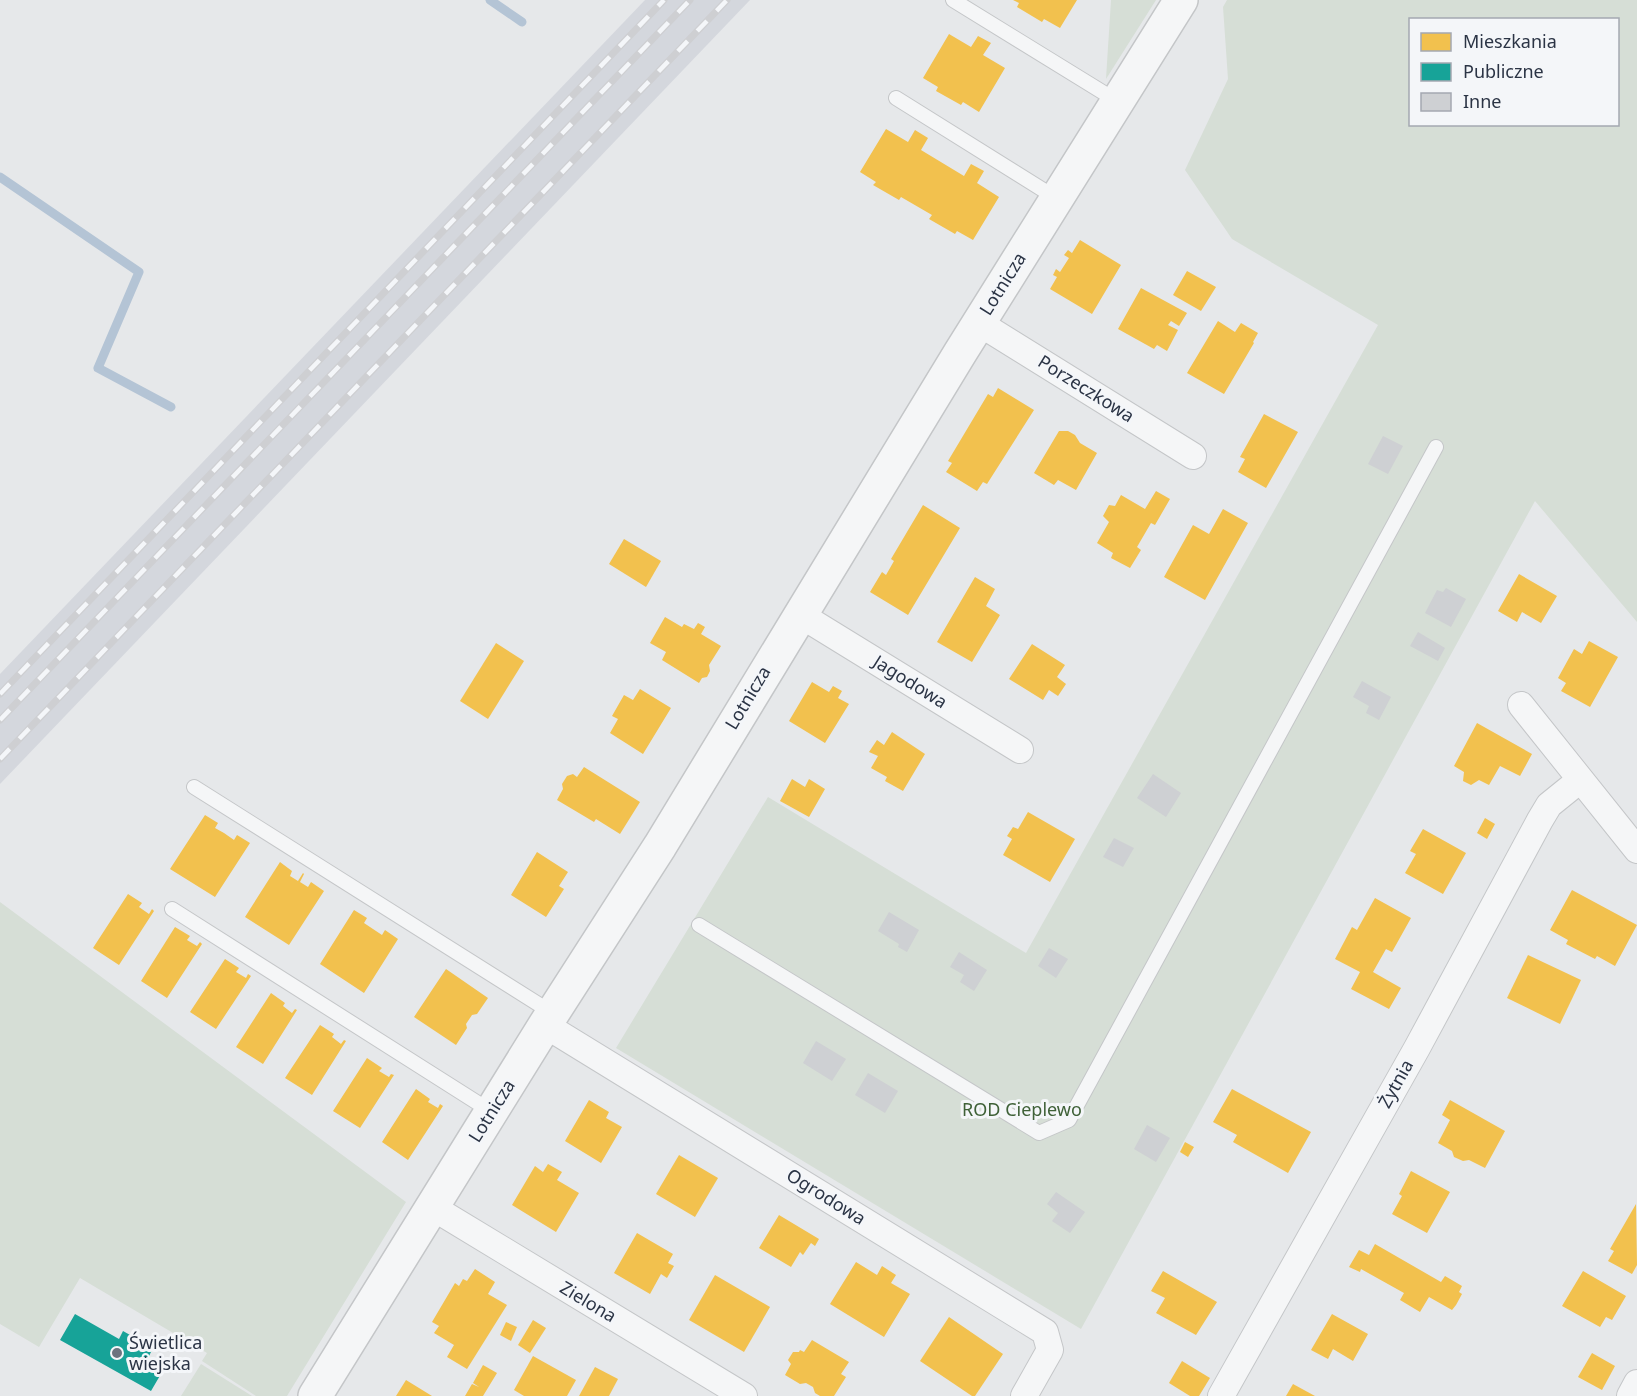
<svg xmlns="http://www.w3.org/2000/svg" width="1637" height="1396" font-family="'Noto Sans',sans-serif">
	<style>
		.built { fill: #d4d7dd }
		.green { fill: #d6ded6; fill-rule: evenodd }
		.homes { fill: #f2c14e }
		.public { fill: #17a398 }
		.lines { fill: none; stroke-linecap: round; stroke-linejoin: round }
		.stream { stroke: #b4c4d5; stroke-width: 9 }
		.building { fill: #ced0d3 }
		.service-casing { stroke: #c4c6c8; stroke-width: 16 }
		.minor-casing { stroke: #c4c6c8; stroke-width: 28 }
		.tertiary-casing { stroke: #c4c6c8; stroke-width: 36 }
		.service { stroke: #f5f6f7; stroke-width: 14 }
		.minor { stroke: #f5f6f7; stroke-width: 26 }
		.tertiary { stroke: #f5f6f7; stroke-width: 33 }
		.rail-casing { stroke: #cecfd2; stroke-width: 7 }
		.rail { stroke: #f4f6f9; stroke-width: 4.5; stroke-dasharray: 14; stroke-linecap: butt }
		.poi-dot { fill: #6c737f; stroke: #f4f6f9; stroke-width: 2 }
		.labels { text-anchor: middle; stroke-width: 6; stroke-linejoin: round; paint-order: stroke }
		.street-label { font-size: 18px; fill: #2b3445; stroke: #f4f6f9 }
		.park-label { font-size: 18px; fill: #3f6138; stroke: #f4f6f9 }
		.poi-label { font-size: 18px; fill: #2b3445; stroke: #f4f6f9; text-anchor: start }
	</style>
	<rect width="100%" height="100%" fill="#e6e8ea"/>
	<path class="built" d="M645 0H750L0 784V674Z"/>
	<g class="green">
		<path d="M1111 0H1156L1106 79Z"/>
		<path d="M1227 0H1637V622L1535 501 1081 1329 616 1048 768 797 1026 953 1378 325 1232 239 1185 170 1228 79 1223 7ZM1410 20H1618V124H1410Z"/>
		<path d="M0 902 406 1202 287 1396H256L202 1361 207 1353 80 1278 39 1347 0 1324Z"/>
		<path d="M201 1364 252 1396H181Z"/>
	</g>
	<g class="homes">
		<path d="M1013 0H1077L1060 28 1044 19 1042 22 1017 7 1019 3Z"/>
		<path d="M949 34 971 47 978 36 991 43 983 55 1005 68 979 112 963 102 961 105 936 91 938 87 923 78Z"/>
		<path d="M886 129 908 142 915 130 928 138 921 150 964 176 971 164 984 171 977 183 999 197 973 240 957 231 955 234 929 219 932 215 901 197 899 200 873 185 876 182 860 172Z"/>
		<path d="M1080 240 1121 265 1092 314 1050 289 1057 277 1053 275 1056 269 1060 272 1069 258 1064 255 1068 250 1072 253Z"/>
		<path d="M1187 271 1216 287 1201 311 1173 295Z"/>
		<path d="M1141 288 1187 313 1179 326 1171 321 1168 325 1178 330 1167 351 1157 345 1154 349 1118 329Z"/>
		<path d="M1218 321 1235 332 1241 323 1258 333 1253 342 1254 343 1224 394 1187 373Z"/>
		<path d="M998 388 1034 410 987 484 983 482 977 491 946 472 952 463 948 461 988 394 993 397Z"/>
		<path d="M1264 414 1298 432 1266 488 1238 472 1245 459 1240 457Z"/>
		<path d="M1059 431H1068L1075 435 1080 443 1097 453 1076 490 1058 480 1054 485 1034 473Z"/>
		<path d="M1156 491 1170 499 1155 525 1151 523 1137 547 1141 550 1130 568 1111 558 1113 553 1097 543 1109 522 1103 516 1109 505 1115 506 1121 495 1145 509Z"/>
		<path d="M923 505 960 528 908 615 870 592 882 572 886 575 894 561 891 559Z"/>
		<path d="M1223 509 1248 523 1205 600 1164 577 1193 525 1209 534Z"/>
		<path d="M624 539 661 561 646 587 609 564Z"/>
		<path d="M1519 574 1557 596 1541 623 1522 612 1517 622 1498 611Z"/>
		<path d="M975 577 995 589 986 606 1000 615 972 662 937 642Z"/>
		<path d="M665 617 682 627 684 624 694 629 698 623 705 627 701 634 721 646 709 665 710 671 707 677 702 678 699 683 662 660 666 652 650 643Z"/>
		<path d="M1589 641 1618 657 1590 707 1561 691 1566 683 1558 678 1574 649 1582 654Z"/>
		<path d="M496 643 524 661 488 719 460 701Z"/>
		<path d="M1032 644 1065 665 1057 677 1066 684 1058 696 1049 690 1043 700 1009 679Z"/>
		<path d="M812 682 829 692 833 686 842 691 838 698 849 704 825 743 789 721Z"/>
		<path d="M640 689 671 708 643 754 610 733 618 719 612 716 624 695 633 700Z"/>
		<path d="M1477 723 1532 754 1520 776 1500 766 1489 785 1479 780 1471 785 1463 781 1464 772 1454 766Z"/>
		<path d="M892 732 925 754 903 791 885 781 887 777 871 768 878 756 869 752 877 740 884 745Z"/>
		<path d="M584 767 640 802 620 834 596 819 594 822 557 800 563 789 562 784 567 776 573 774 577 777Z"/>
		<path d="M792 779 805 787 809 779 825 789 809 817 780 801Z"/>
		<path d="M1028 812 1075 839 1050 882 1003 855 1012 839 1007 836 1013 827 1018 829Z"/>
		<path d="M205 815 218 823 215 828 224 833 234 840 237 835 250 843 215 897 170 869Z"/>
		<path d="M1485 818 1495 824 1487 839 1477 833Z"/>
		<path d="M1423 829 1466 853 1443 894 1405 873 1416 854 1410 851Z"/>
		<path d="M537 852 568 872 559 886 564 889 546 917 511 895Z"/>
		<path d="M280 862 292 871 290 876 298 881 303 873 304 874 300 882 308 887 311 882 324 891 289 945 245 917Z"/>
		<path d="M1572 890 1637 925 1615 966 1597 956 1595 959 1566 944 1568 940 1550 930Z"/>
		<path d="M128 894 142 903 139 907 149 914 152 909 154 911 119 965 93 948Z"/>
		<path d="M1375 898 1411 918 1392 952 1386 949 1373 972 1401 988 1389 1009 1351 989 1360 972 1335 959 1352 927 1357 930Z"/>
		<path d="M354 910 367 918 364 923 382 935 385 930 398 939 364 993 320 964Z"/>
		<path d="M175 927 190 936 187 940 197 946 200 942 202 944 167 998 141 981Z"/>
		<path d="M1528 955 1581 980 1560 1024 1507 998Z"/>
		<path d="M225 959 239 968 236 972 246 978 248 974 251 976 216 1029 190 1012Z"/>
		<path d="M446 969 488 998 477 1014 472 1015 466 1024 467 1028 456 1045 414 1017Z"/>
		<path d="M271 993 285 1003 283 1006 292 1013 295 1009 297 1010 263 1064 236 1047Z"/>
		<path d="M320 1025 334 1034 332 1037 341 1044 344 1040 346 1041 312 1095 285 1078Z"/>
		<path d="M367 1058 382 1068 379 1071 389 1077 391 1074 394 1075 360 1128 333 1111Z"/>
		<path d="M416 1089 430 1099 428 1102 438 1108 440 1104 443 1106 408 1160 382 1142Z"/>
		<path d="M1232 1089 1311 1132 1288 1173 1233 1142 1237 1135 1213 1122Z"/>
		<path d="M589 1100 609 1112 606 1118 622 1127 601 1163 565 1141Z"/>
		<path d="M1450 1100 1505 1131 1485 1168 1469 1160 1463 1161 1454 1157 1452 1151 1438 1143 1450 1120 1442 1115Z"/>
		<path d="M1185 1142 1194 1147 1188 1157 1180 1152Z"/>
		<path d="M679 1155 718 1178 695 1217 656 1194Z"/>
		<path d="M548 1164 562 1172 557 1180 579 1193 556 1232 512 1205 535 1166 543 1172Z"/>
		<path d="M1411 1171 1450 1192 1427 1233 1392 1214 1402 1196 1399 1194Z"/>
		<path d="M1636 1204 1637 1265 1632 1274 1608 1261 1614 1251 1610 1249Z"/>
		<path d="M779 1215 819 1239 815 1246 811 1243 803 1255 800 1252 791 1267 759 1248Z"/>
		<path d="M637 1233 673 1254 668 1263 674 1266 667 1278 661 1274 650 1294 614 1273Z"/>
		<path d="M1375 1244 1441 1282 1445 1276 1462 1286 1459 1292 1462 1294 1456 1305 1452 1310 1429 1297 1420 1312 1400 1300 1404 1293 1361 1269 1360 1272 1349 1267 1359 1250 1369 1255Z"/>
		<path d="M856 1262 877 1275 882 1266 896 1275 891 1283 910 1294 884 1337 830 1304Z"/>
		<path d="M475 1269 495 1282 488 1294 507 1305 467 1369 447 1357 454 1345 434 1333 439 1326 432 1322 455 1283 459 1286 463 1279 467 1281Z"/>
		<path d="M1163 1271 1217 1302 1196 1335 1156 1313 1165 1298 1151 1291Z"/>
		<path d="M1583 1271 1626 1296 1612 1320 1606 1317 1600 1327 1562 1306Z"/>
		<path d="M715 1275 770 1307 744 1352 689 1320Z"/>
		<path d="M1332 1314 1368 1334 1353 1361 1333 1349 1328 1359 1311 1350Z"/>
		<path d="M949 1317 1003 1354 975 1396H972L920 1361Z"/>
		<path d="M533 1320 546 1328 530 1353 518 1345Z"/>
		<path d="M506 1322 517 1327 511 1341 500 1335Z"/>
		<path d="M812 1340 849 1362 841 1374 846 1377 834 1396H820L815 1393 813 1387 806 1383 800 1384 785 1375 791 1364 788 1360 793 1352H799L800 1350 804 1352Z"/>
		<path d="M1592 1353 1615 1366 1602 1390 1578 1377Z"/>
		<path d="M533 1356 576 1380 567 1396H524L514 1390Z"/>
		<path d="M1182 1361 1210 1378 1199 1396H1190L1169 1383Z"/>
		<path d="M483 1365 497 1373 483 1396H465L472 1384 479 1387 473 1383Z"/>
		<path d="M595 1367 618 1379 609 1396H579Z"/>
		<path d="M406 1380 432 1396H396Z"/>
		<path d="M1293 1384 1315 1396H1286Z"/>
	</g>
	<path class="public" d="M75 1314 119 1339 123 1331 153 1348 148 1358 165 1367 151 1391 60 1340Z"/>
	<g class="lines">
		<g class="stream">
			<path d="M490 0 522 22"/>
			<path d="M0 177 139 272 98 368 171 407"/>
		</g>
	</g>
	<g class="building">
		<path d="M1383 436 1403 446 1388 474 1368 464Z"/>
		<path d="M1446 588 1466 599 1451 627 1425 613 1437 590 1443 592Z"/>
		<path d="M1418 632 1445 648 1438 661 1410 646Z"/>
		<path d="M1362 681 1391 697 1379 720 1366 713 1369 706 1353 697Z"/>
		<path d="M1153 774 1181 793 1166 817 1137 798Z"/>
		<path d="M1114 838 1134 848 1123 867 1103 857Z"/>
		<path d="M889 912 919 930 907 952 898 947 899 944 878 931Z"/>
		<path d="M1049 948 1068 959 1056 978 1038 966Z"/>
		<path d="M959 952 987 970 974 991 960 982 964 975 950 967Z"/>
		<path d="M816 1041 846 1059 832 1081 803 1063Z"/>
		<path d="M868 1073 898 1091 885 1113 855 1095Z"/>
		<path d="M1147 1125 1170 1138 1156 1162 1134 1149Z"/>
		<path d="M1056 1192 1085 1212 1070 1233 1052 1221 1058 1213 1047 1204Z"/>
	</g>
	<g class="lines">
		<defs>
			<g id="service">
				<path d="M953 0 1117 101"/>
				<path d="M896 98 1056 198"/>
				<path d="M194 787 554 1014"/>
				<path d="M172 909 492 1112"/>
				<path d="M699 925 1039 1133 1069 1120 1436 447"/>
			</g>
			<g id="minor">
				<path d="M979 323 1193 456"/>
				<path d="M799 614 1020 750"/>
				<path d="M1521 705 1637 850"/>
				<path d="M545 1025 1045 1332 1050 1350 1024 1396"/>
				<path d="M432 1207 744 1396"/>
				<path d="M1221 1396 1417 1048 1540 820 1549 805 1580 780"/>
				<path d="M1630 1396 1637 1383"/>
			</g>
			<path id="tertiary" d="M315 1396 545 1025 660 846 960 353 1181 0"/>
		</defs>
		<use href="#service" class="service-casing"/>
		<use href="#minor" class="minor-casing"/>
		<use href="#tertiary" class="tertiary-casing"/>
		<use href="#service" class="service"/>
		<use href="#minor" class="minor"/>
		<use href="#tertiary" class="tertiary"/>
		<defs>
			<g id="rail">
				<path d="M0 694 664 0"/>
				<path d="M0 720 690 0"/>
				<path d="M0 759 727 0"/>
			</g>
		</defs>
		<use href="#rail" class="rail-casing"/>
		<use href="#rail" class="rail"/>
	</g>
	<circle class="poi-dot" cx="117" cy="1353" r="6"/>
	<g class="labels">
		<g class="street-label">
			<text transform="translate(1003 284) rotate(-58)" y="6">Lotnicza</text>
			<text transform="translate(1086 389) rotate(32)" y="6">Porzeczkowa</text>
			<text transform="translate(910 682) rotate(32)" y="6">Jagodowa</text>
			<text transform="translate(748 698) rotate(-59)" y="6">Lotnicza</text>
			<text transform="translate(1396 1084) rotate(-61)" y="6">Żytnia</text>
			<text transform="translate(492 1111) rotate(-58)" y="6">Lotnicza</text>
			<text transform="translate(826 1197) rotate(32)" y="6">Ogrodowa</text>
			<text transform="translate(588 1302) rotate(31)" y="6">Zielona</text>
		</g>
		<g class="park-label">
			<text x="1022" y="1116">ROD Cieplewo</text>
		</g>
		<g class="poi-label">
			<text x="129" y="1349">Świetlica<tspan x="129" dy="21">wiejska</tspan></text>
		</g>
	</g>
	<rect x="1409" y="18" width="210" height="108" fill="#f4f6f9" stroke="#a4a8b1" stroke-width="1.5"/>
	<rect x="1421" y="33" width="30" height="18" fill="#f2c14e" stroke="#a4a8b1" stroke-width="1.5"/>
	<text x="1463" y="48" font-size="18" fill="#2b3445">Mieszkania</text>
	<rect x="1421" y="63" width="30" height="18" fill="#17a398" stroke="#a4a8b1" stroke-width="1.5"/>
	<text x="1463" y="78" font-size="18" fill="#2b3445">Publiczne</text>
	<rect x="1421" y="93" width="30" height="18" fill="#ced0d3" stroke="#a4a8b1" stroke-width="1.5"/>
	<text x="1463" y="108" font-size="18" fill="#2b3445">Inne</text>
</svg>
